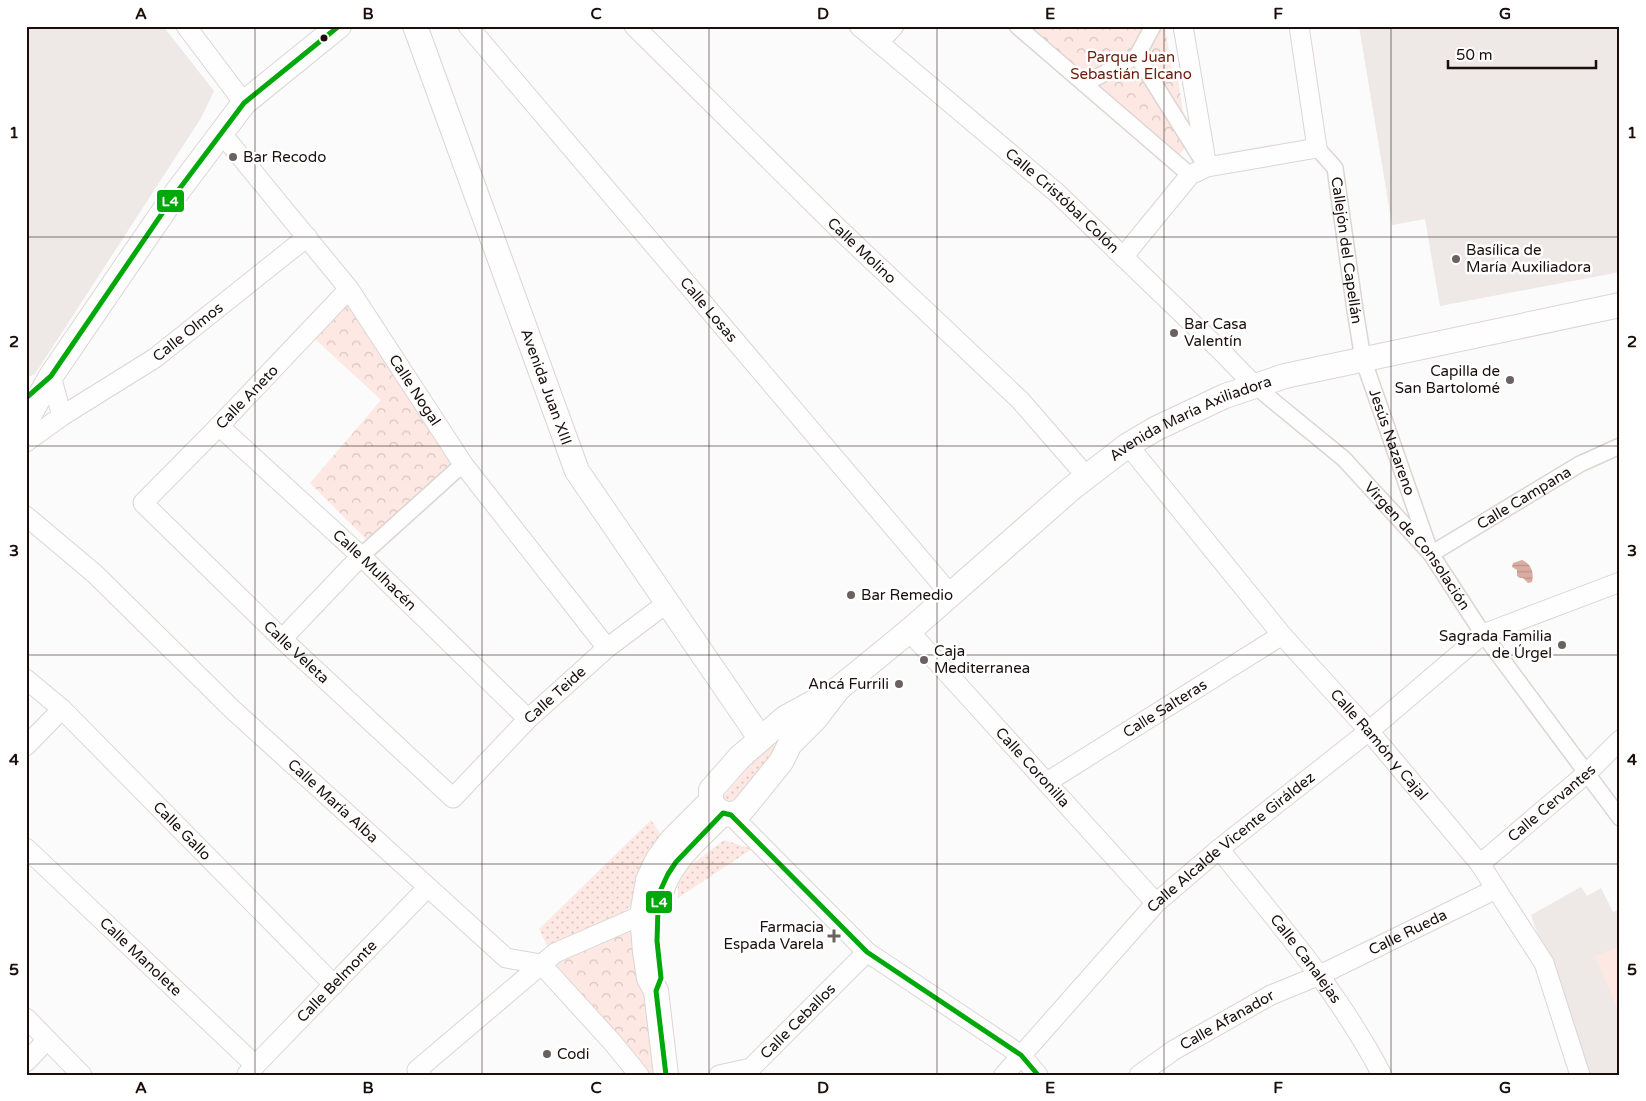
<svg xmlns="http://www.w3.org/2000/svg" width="1646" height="1101" font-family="'Varela Round',sans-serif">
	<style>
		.built { fill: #eee8e7 }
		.park { fill: url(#park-crowns) }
		.garden { fill: url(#garden-dots) }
		.pitch { fill: #fde8e3 }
		.water { fill: url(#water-rules) }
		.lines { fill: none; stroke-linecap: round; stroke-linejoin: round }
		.pedestrian-casing { stroke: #dcd5d3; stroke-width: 18 }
		.minor-casing { stroke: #dcd5d3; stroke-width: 21 }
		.tertiary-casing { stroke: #dcd5d3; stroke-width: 26 }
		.pedestrian { stroke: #fefefe; stroke-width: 15 }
		.minor { stroke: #fefefe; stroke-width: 19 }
		.tertiary { stroke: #fefefe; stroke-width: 24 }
		.bus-1-casing { stroke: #fff; stroke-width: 9 }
		.bus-1 { stroke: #01a809; stroke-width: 5 }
		.grid { fill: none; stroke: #1b0f0c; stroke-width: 1; stroke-opacity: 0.55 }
		.bus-dot { fill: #1b0f0c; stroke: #fff; stroke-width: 2 }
		.poi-dot { fill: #696260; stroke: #fff; stroke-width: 2 }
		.labels { text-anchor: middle; stroke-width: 5; stroke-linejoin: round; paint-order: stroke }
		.park-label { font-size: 15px; fill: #6a1a07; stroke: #fff }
		.poi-label { font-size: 15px; fill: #1b0f0c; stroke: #fff; text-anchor: start }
		.street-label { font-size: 15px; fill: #1b0f0c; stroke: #fff }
		.line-badge { stroke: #fff; stroke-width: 2 }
		.badge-label { font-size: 14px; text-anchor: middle; font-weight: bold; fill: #fff }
		.neatline { fill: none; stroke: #1b0f0c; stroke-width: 2 }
		.grid-label { font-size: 16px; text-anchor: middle; font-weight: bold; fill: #1b0f0c }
	</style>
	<defs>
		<pattern id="park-crowns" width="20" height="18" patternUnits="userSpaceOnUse" patternTransform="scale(1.25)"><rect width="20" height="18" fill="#fde8e3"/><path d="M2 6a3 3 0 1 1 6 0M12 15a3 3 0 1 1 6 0" fill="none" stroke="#d8c6c2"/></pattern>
		<pattern id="garden-dots" width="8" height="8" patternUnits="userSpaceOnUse" patternTransform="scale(1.25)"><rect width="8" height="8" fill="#fde8e3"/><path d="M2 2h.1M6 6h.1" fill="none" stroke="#d8c6c2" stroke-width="1.8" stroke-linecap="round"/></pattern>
		<pattern id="water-rules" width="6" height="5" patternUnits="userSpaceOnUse" patternTransform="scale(1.25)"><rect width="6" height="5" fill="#dbaca1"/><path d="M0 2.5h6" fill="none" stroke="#bb9389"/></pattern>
	</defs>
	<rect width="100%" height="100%" fill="#fbfbfb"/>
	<g class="built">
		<path d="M26 26H163L214 91 201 118 35 374 26 378Z"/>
		<path d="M1359 26H1620V272L1440 306 1425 219 1392 225Z"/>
		<path d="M1581 887 1587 896 1601 888 1613 912 1620 909V1074L1617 1075H1588L1531 915Z"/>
	</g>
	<g class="park">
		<path d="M1022 26H1165L1172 73H1177L1188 144 1177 158Z"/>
		<path d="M345 297 458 466 375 548 310 483 381 400 314 338Z"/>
		<path d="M635 926 663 1075H644L547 965Z"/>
	</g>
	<g class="garden">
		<path d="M771 741 778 751 731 805 722 798Z"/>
		<path d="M651 820 661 835 636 900 611 926 551 953 539 929Z"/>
		<path d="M724 840 752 849 678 898V875Z"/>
	</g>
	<path class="pitch" d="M1620 946V1016L1595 956Z"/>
	<path class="water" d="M1522 560C1532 564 1534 573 1532 582L1528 583 1523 578H1520L1517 576V570L1512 567 1513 563Z"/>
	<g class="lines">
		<defs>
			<g id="pedestrian">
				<path d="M1017 26 1190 175"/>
				<path d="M1137 56 1153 26"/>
				<path d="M1084 84 1137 56 1204 163"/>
				<path id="s1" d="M1317 148 1335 168 1355 310 1363 359 1431 554 1580 464 1620 446"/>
				<path id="s2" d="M1255 386 1344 459 1431 554 1483 634 1620 818"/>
				<path d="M361 556 463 464"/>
			</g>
			<g id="minor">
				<path d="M186 26 244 103"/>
				<path id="s3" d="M468 26 950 594"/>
				<path id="s4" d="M634 26 841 231 1020 400 1087 477"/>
				<path id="s5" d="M859 26 1057 193 1223 353 1255 386"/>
				<path d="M1183 26 1207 167"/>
				<path d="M879 42 894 26"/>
				<path id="s6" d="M222 134 349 289 463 464 607 648"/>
				<path d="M1123 257 1190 175 1207 167 1317 148 1299 26"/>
				<path id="s7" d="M349 289 219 426 143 503 282 639 453 798 528 719 607 648 667 603"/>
				<path d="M51 376 62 416"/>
				<path id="s8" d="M219 426 361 556 528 719"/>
				<path id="s9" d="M26 442 62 416 155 358 307 237"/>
				<path id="s10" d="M1128 445 1282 635 1369 731 1480 864 1544 963 1580 1075"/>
				<path id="s11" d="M26 516 95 574 232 709 506 958 541 964 613 1043 639 1075"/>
				<path id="s12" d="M909 631 1156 903"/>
				<path d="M282 639 361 556"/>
				<path id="s13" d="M26 679 62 709 334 985"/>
				<path d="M26 746 62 709"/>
				<path id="s14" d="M1047 782 1282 635"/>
				<path d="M731 815 867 952 1021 1055 1038 1075"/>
				<path id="s15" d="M26 848 255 1065"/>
				<path id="s16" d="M1219 849C1277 921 1339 992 1382 1075"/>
				<path id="s17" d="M1480 864 1587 773 1620 740"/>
				<path d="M26 1018 82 1075"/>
				<path d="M26 1062 47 1040"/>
				<path id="s18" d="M247 1074 427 888"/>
				<path d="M421 1075 417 1070 555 953 642 915"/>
				<path id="s19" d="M719 1075 751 1068 867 952"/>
				<path id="s20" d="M1004 1075 1156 903 1219 849 1369 731 1483 634 1620 582"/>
				<path id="s21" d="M1139 1075 1174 1050 1271 995 1320 975 1496 889"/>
			</g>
			<g id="tertiary">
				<path id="s22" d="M415 26 577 471 760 738"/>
				<path d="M26 421 51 376 174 196 244 103 339 26"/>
				<path id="s23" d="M838 689 815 719 790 744 781 762 742 810 731 815 723 813 716 809 711 801V790L740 757 785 718 838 689 909 631 1072 488 1128 445 1157 428 1225 396 1285 376 1620 305"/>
				<path d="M660 898C666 863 699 838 723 813"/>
				<path d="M666 1075 656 991 649 978 645 952 642 915 648 880 658 859 671 841 711 801"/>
			</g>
		</defs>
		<use href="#pedestrian" class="pedestrian-casing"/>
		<use href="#minor" class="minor-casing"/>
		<use href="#tertiary" class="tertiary-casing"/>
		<use href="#pedestrian" class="pedestrian"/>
		<use href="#minor" class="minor"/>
		<use href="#tertiary" class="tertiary"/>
		<defs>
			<g id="bus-1">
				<path d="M26 398 51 376 174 196 244 103 339 26"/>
				<path d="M666 1075 656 991 661 978 657 941 658 908 661 889 668 874 676 862 723 813 731 815 867 952 1021 1055 1038 1075"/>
			</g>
		</defs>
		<use href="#bus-1" class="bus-1-casing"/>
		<use href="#bus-1" class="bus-1"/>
	</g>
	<path class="grid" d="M255 26V1075M482 26V1075M709 26V1075M937 26V1075M1164 26V1075M1391 26V1075M26 237H1620M26 446H1620M26 655H1620M26 864H1620"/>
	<circle class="bus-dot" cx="324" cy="38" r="4.5"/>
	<g class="poi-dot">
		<circle cx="233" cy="157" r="5"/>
		<circle cx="1456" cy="259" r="5"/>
		<circle cx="1174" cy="333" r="5"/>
		<circle cx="1510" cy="380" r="5"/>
		<circle cx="851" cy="595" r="5"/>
		<circle cx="1562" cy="645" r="5"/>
		<circle cx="924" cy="660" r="5"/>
		<circle cx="899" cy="684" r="5"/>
		<path d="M831.5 928.5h5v5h5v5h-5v5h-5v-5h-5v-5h5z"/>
		<circle cx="547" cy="1054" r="5"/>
	</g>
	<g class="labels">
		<g class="park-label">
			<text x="1131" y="62">Parque Juan<tspan x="1131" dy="17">Sebastián Elcano</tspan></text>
		</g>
		<g class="poi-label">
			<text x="243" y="162">Bar Recodo</text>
			<text x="1466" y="255">Basílica de<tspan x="1466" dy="17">María Auxiliadora</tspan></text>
			<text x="1184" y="329">Bar Casa<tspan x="1184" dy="17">Valentín</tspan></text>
			<text x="1500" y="376" text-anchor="end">Capilla de<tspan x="1500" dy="17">San Bartolomé</tspan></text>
			<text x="861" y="600">Bar Remedio</text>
			<text x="1552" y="641" text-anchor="end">Sagrada Familia<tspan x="1552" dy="17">de Úrgel</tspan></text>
			<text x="934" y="656">Caja<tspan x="934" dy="17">Mediterranea</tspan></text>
			<text x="889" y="689" text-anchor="end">Ancá Furrili</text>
			<text x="824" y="932" text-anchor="end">Farmacia<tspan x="824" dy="17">Espada Varela</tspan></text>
			<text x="557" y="1059">Codi</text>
		</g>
		<g class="street-label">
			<text dy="5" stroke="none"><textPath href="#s5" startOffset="268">Calle Cristóbal Colón</textPath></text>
			<text dy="5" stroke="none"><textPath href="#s4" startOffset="320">Calle Molino</textPath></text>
			<text dy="5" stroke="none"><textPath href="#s1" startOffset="110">Callejón del Capellán</textPath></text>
			<text dy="5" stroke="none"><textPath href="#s3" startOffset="372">Calle Losas</textPath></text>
			<text dy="5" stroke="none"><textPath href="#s9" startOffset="196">Calle Olmos</textPath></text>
			<text dy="5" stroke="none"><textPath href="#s22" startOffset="384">Avenida Juan XIII</textPath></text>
			<text dy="5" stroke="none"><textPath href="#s6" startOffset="321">Calle Nogal</textPath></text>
			<text transform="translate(247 397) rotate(-46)" y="5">Calle Aneto</text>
			<text dy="5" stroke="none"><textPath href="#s23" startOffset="815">Avenida María Axiliadora</textPath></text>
			<text dy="5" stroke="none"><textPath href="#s1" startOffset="308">Jesús Nazareno</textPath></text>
			<text dy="5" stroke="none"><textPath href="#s1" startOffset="535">Calle Campana</textPath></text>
			<text dy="5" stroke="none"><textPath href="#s2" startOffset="229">Virgen de Consolación</textPath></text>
			<text dy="5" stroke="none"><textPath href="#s8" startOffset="212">Calle Mulhacén</textPath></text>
			<text dy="5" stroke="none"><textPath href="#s7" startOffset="511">Calle Veleta</textPath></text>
			<text dy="5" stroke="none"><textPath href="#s7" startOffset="870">Calle Teide</textPath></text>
			<text dy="5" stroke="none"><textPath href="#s14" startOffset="139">Calle Salteras</textPath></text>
			<text dy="5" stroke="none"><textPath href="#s10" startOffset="391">Calle Ramón y Cajal</textPath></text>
			<text dy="5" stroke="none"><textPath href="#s12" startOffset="184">Calle Coronilla</textPath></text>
			<text dy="5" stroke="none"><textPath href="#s11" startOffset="419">Calle María Alba</textPath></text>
			<text dy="5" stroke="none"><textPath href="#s17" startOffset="94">Calle Cervantes</textPath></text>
			<text dy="5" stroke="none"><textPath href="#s13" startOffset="218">Calle Gallo</textPath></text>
			<text dy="5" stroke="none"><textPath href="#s20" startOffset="326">Calle Alcalde Vicente Giráldez</textPath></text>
			<text dy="5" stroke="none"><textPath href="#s21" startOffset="305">Calle Rueda</textPath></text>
			<text dy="5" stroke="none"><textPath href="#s15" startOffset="158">Calle Manolete</textPath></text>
			<text dy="5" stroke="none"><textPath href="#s16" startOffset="140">Calle Canalejas</textPath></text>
			<text dy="5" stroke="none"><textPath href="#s18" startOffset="129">Calle Belmonte</textPath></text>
			<text dy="5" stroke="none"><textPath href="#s19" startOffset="99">Calle Ceballos</textPath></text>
			<text dy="5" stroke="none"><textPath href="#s21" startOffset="104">Calle Afanador</textPath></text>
		</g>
	</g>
	<g class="line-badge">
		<rect x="156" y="189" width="29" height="24" rx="5" fill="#01a809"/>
		<rect x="645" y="890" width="28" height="24" rx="5" fill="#01a809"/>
	</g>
	<g class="badge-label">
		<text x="170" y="206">L4</text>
		<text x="659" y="907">L4</text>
	</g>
	<rect width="1646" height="1101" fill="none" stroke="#ffffff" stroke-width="55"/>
	<path d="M1448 60v8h148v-8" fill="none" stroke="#1b0f0c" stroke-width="2.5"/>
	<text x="1456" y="60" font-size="15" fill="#1b0f0c" stroke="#ffffff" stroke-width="4" paint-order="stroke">50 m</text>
	<rect x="28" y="28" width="1590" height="1046" class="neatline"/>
	<g class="grid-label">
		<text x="141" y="19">A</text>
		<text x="368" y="19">B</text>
		<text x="596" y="19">C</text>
		<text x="823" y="19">D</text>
		<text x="1050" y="19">E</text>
		<text x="1278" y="19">F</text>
		<text x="1505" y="19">G</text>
		<text x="14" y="138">1</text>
		<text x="1632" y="138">1</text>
		<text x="14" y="347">2</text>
		<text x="1632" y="347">2</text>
		<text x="14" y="556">3</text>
		<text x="1632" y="556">3</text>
		<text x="14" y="765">4</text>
		<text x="1632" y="765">4</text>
		<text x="14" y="975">5</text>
		<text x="1632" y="975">5</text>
		<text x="141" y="1093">A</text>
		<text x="368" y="1093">B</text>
		<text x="596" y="1093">C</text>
		<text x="823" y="1093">D</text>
		<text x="1050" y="1093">E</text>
		<text x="1278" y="1093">F</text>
		<text x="1505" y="1093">G</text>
	</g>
</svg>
